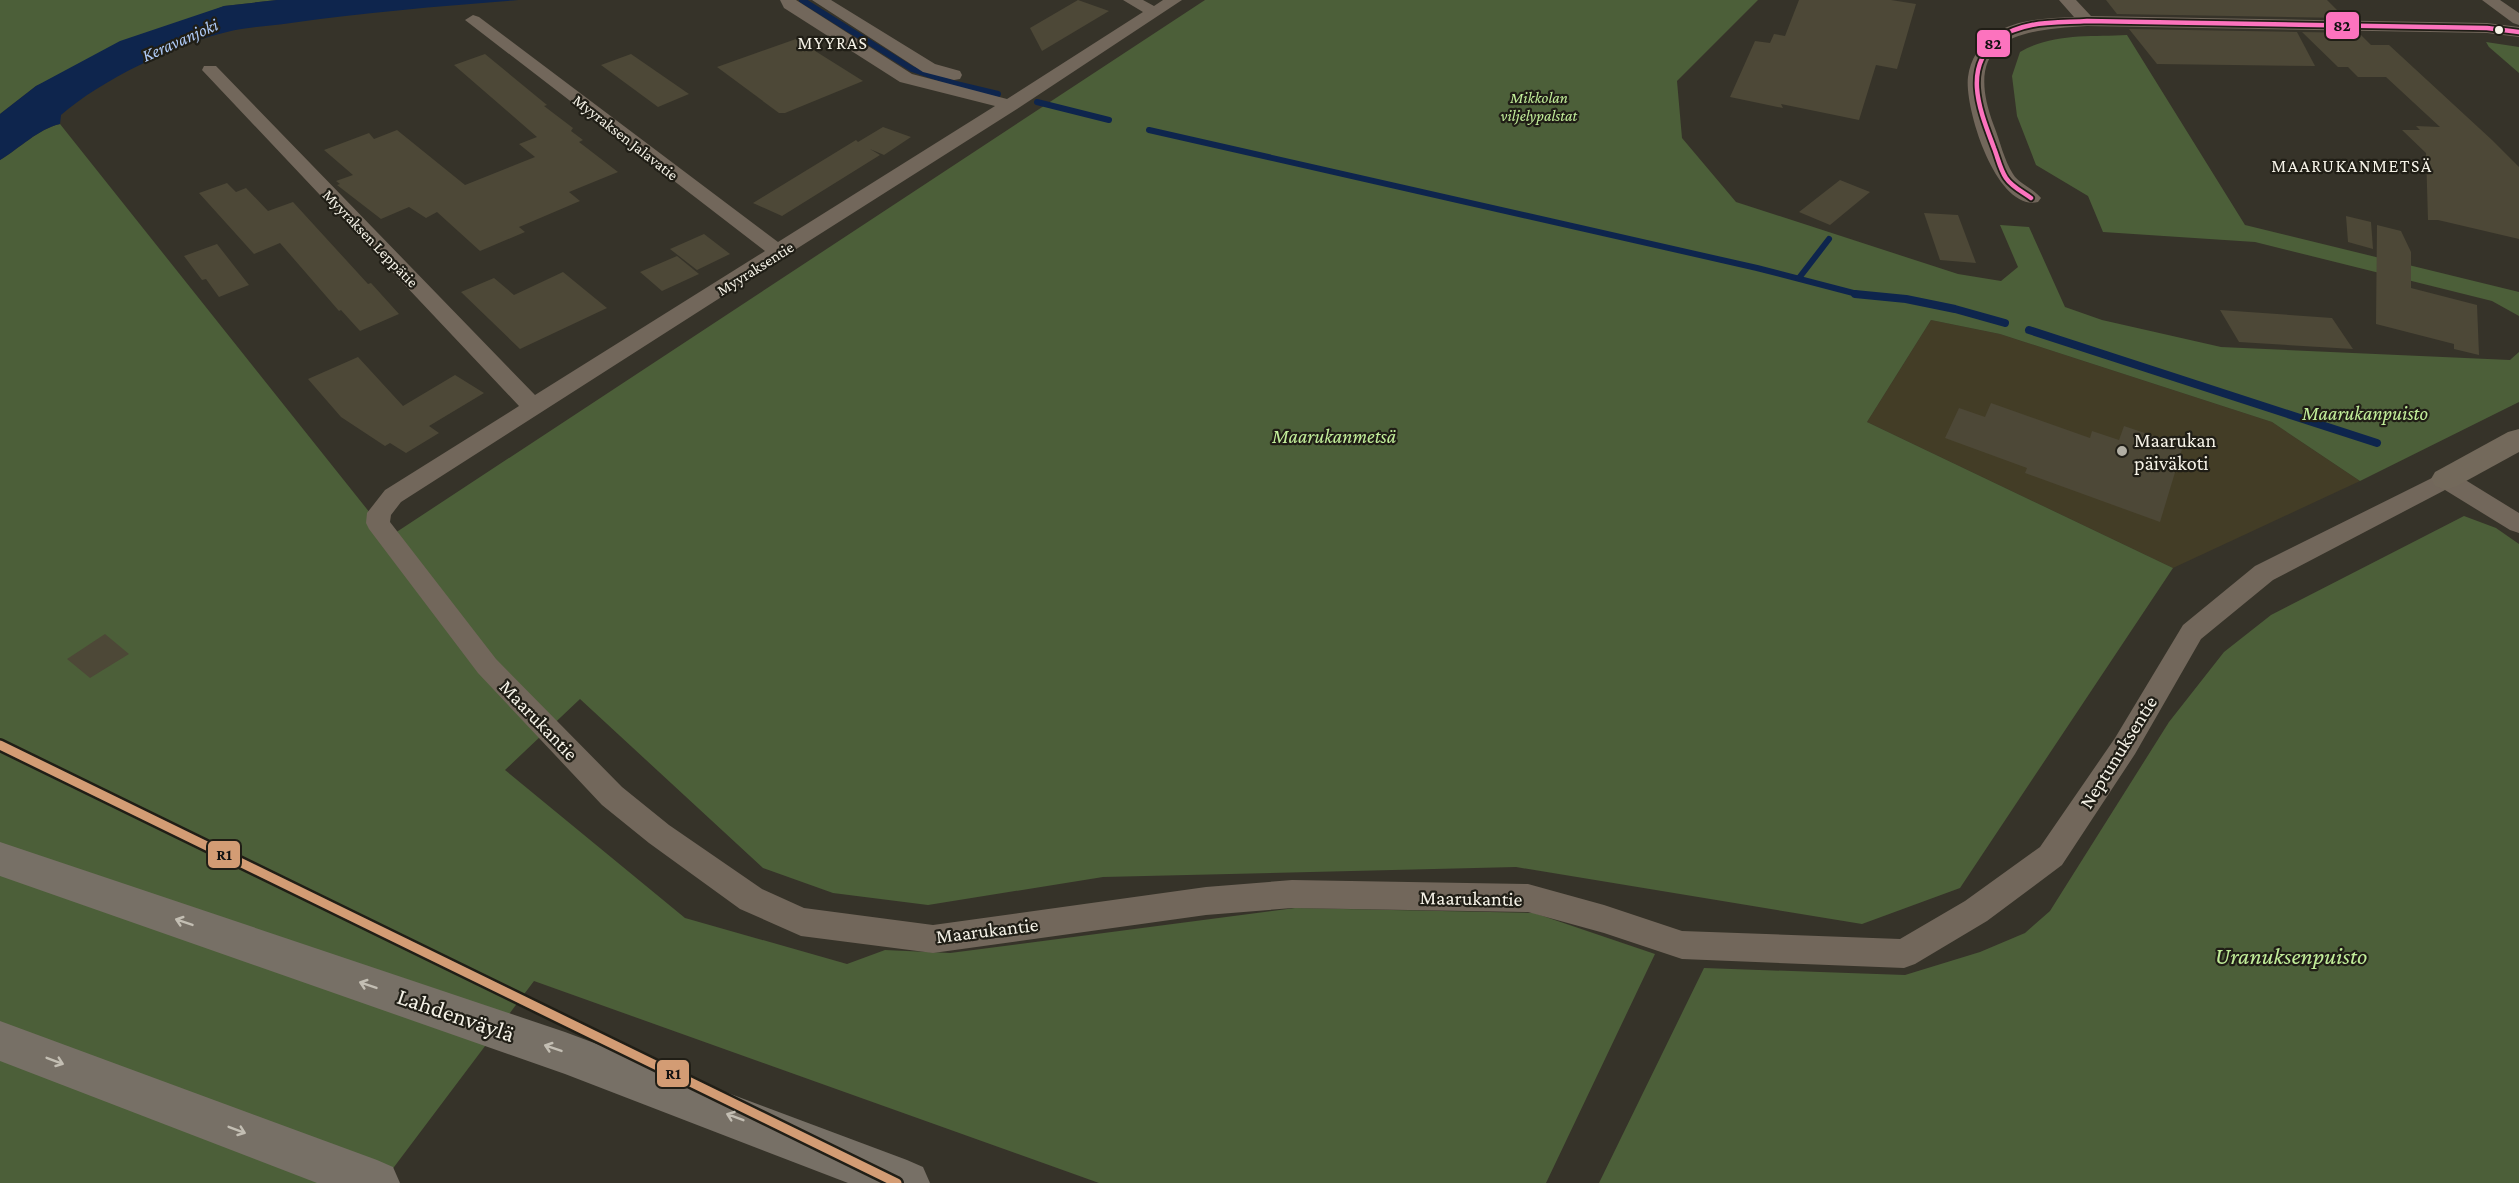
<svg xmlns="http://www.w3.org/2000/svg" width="2519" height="1183" font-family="'Crimson Pro',serif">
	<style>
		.built { fill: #433d26 }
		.green { fill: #4c5f39 }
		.water { fill: #0e254d }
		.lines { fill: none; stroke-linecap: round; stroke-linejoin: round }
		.stream-far1 { stroke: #0e254d; stroke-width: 6 }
		.stream { stroke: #0e254d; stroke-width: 8 }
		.building { fill: #4d4837 }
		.street { fill: #72675b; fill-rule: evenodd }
		.secondary { fill: #73695b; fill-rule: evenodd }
		.highway { fill: #777066; fill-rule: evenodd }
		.bus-1-casing { stroke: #201e16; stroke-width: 8 }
		.bus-1 { stroke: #fc73be; stroke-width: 4.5 }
		.rail-1-casing { stroke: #201e16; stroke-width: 14 }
		.rail-1 { stroke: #d39c74; stroke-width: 9 }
		.oneway { stroke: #c3beb3 }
		.bus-dot { fill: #f5f2e7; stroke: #201e16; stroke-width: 2 }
		.poi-dot { fill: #b2afa4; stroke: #201e16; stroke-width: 2 }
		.labels { text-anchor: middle; stroke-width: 4.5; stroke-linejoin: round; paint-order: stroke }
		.far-park-label { font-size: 16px; font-style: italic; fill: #c2ee9a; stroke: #201e16 }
		.far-street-label { font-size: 16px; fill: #f5f2e7; stroke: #201e16 }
		.far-water-label { font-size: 18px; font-style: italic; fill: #afcbf8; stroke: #201e16 }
		.far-quarter-label { font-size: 18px; letter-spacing: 1.5px; fill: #f5f2e7; stroke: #201e16 }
		.park-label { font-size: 20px; font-style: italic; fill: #c2ee9a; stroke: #201e16 }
		.poi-label { font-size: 20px; fill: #f5f2e7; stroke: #201e16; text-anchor: start }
		.street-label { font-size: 20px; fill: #f5f2e7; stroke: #201e16 }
		.near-park-label { font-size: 24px; font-style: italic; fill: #c2ee9a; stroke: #201e16 }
		.near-street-label { font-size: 24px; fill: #f5f2e7; stroke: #201e16 }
		.line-badge { stroke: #201e16; stroke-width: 2 }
		.pale-badge-label { font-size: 16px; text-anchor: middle; font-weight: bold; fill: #111 }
	</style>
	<rect width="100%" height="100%" fill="#363329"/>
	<path class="built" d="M1931 320 2000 334 2272 422 2360 481 2173 568 1867 422Z"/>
	<g class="green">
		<path d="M0 0H277L224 6 36 86 0 114Z"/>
		<path d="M1205 0H1758L1677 81 1682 138 1736 202 1958 274 2001 281 2018 267 2000 225 2029 227 2065 307 2102 320 2221 347 2510 360 2519 352V402L2360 481 2272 422 2000 334 1931 320 1867 422 2173 568 1960 888 1862 924 1516 867 1103 877 928 905 833 893 763 868 580 699 505 770 685 918 847 964 885 950 950 953 1295 908 1534 913 1655 954 1546 1183H1099L534 981 382 1183H0V160C20 148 38 129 60 124L378 523 395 533Z"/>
		<path d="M2127 35 2245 225 2519 292V316L2492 301 2255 242 2103 232 2088 196 2036 165 2017 116 2012 76 2020 52C2052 33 2091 37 2127 35Z"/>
		<path d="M2486 42 2519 47V73L2489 47Z"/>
		<path d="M2464 516 2496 528 2519 544V1183H1599L1704 968 1905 975 1980 952 2025 933 2050 911 2169 722 2224 652 2271 615Z"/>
	</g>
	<path class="water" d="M277 0H518C442 6 366 12 291 23 270 26 248 27 227 32 176 44 101 80 61 115L60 124C38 129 20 148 0 160V114L36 86 120 41 224 6Z"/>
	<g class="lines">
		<g class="stream-far1">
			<path d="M802 0 912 69 956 84 998 94"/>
			<path d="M1037 102 1109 120"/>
			<path d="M1149 130 1757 268 1861 295"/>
			<path d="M1799 278 1829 239"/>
		</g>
		<g class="stream">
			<path d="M1855 294 1906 299 1955 309 2005 323"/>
			<path d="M2029 330 2377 443"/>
		</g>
	</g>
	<g class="building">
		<path d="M1078 0 1109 11 1042 51 1030 28Z"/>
		<path d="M1799 0H1891L1916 4 1897 69 1876 65 1859 120 1781 104 1783 108 1730 97 1755 41 1770 43 1774 34 1785 36Z"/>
		<path d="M2106 0H2327L2345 18 2117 14Z"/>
		<path d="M2129 29 2297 32 2315 66 2157 64Z"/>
		<path d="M2302 32 2359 33 2371 45H2389L2492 140 2519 167V239L2438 220H2428L2426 153 2402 130H2420L2416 126 2440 127 2386 77H2358L2348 67H2338Z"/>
		<path d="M796 39 863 81 785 113H779L717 67Z"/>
		<path d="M485 54 547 105 544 106 573 128 571 131 583 140 579 142 618 172 569 192 580 201 519 227 525 232 480 251 437 212 426 218 409 207 381 219 337 185 340 184 336 181 353 175 324 150 369 133 374 139 397 130 465 185 535 157 519 144 537 137 454 65Z"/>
		<path d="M631 54 689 94 658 107 601 65Z"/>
		<path d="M883 127 911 137 884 155 870 149 880 155 782 216 753 203 856 140 858 142Z"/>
		<path d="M1840 180 1870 192 1830 225 1799 212Z"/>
		<path d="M227 183 236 192 246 188 268 211 293 202 368 284 371 283 399 314 360 331 341 310 339 311 280 243 254 254 199 193Z"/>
		<path d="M1924 213 1958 215 1976 263 1940 260Z"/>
		<path d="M2346 216 2371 222 2373 249 2348 242Z"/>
		<path d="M2377 225 2401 231 2411 252V288L2477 305 2479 355 2454 349V344L2376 324Z"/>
		<path d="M704 234 730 254 697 270 670 249Z"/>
		<path d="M217 244 249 285 219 297 206 279 202 280 184 256Z"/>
		<path d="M677 256 699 274 662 291 640 272Z"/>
		<path d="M563 272 607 308 520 349 461 292 494 278 514 295Z"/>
		<path d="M2220 310 2332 318 2353 349 2239 342Z"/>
		<path d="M358 357 403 406 455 375 484 393 429 426 439 433 406 453 390 443 385 446 341 417 308 379Z"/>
		<path d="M1991 403 2090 438 2092 431 2119 440 2124 426 2183 446 2160 522 2025 473 2027 468 1945 438 1959 408 1985 417Z"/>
		<path d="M105 634 129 654 90 678 67 659Z"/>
	</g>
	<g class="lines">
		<g class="street">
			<path d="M780 0H796L912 74 1007 99 1143 12 1123 0H1143L1154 6 1163 0H1182L1017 109 790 253 787 257 781 259 401 502 391 515 390 522 496 659 622 787 669 825 762 889 804 908 933 925 1206 887 1292 880 1528 884 1604 905 1682 931 1900 939 1965 901 2040 847 2115 738 2183 625 2255 566 2446 471 2454 473 2519 513V533L2510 530 2445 490 2273 580 2201 639 2135 754 2062 865 1987 921 1915 964 1904 968 1682 959 1604 933 1528 912 1292 908 1206 915 933 953 801 936 740 909 649 843 602 805 478 673 369 529 366 523 367 513 385 490 519 406 202 70 204 66H216L535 395 765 251 465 20 473 15 479 17 778 242 995 106 900 82 784 8Z"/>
			<path d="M812 0H831L935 64 960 71 962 75 960 79 954 80 923 72Z"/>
			<path d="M2059 0H2076L2091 16 2487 23 2519 27V37L2487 33 2087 26C2017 30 1961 38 1994 126 2000 141 2004 160 2013 174 2019 184 2033 188 2041 198L2038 202C1996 212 1964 107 1968 77 1970 60 1980 44 1994 34 2016 19 2048 18 2074 17Z"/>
			<path d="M2482 0H2500L2519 13V25L2513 23Z"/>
		</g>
		<path class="secondary" d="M2519 429V452L2457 486 2446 490 2435 486 2431 479 2435 472 2508 432Z"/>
		<g class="highway">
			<path d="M0 842 565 1032 907 1160 923 1167 930 1183H848L565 1074 0 876Z"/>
			<path d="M0 1021 377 1160 393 1167 400 1183H317L0 1061Z"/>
		</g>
		<defs>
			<path id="bus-1" d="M2031 198C2023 192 2012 187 2006 178 2000 169 1998 158 1994 148 1981 113 1961 68 1998 39 2022 20 2058 23 2087 21L2487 28 2519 32"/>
		</defs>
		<use href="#bus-1" class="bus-1-casing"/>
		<use href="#bus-1" class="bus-1"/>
		<defs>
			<path id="rail-1" d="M0 745 897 1183"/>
		</defs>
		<use href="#rail-1" class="rail-1-casing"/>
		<use href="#rail-1" class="rail-1"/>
	</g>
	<defs><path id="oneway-shaft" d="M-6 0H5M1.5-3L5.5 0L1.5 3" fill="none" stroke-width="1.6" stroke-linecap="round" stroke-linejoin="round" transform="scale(1.5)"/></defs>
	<g class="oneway">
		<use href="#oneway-shaft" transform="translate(184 922) rotate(-161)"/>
		<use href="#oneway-shaft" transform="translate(368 985) rotate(-161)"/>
		<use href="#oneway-shaft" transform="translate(553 1048) rotate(-161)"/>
		<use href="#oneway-shaft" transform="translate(55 1061) rotate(21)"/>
		<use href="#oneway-shaft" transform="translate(735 1117) rotate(-159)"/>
		<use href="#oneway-shaft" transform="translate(237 1130) rotate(21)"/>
	</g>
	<circle class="bus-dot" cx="2499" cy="30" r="5"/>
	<circle class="poi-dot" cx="2122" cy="451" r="6"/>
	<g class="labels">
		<g class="far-park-label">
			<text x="1539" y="103">Mikkolan<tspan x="1539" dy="18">viljelypalstat</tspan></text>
		</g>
		<g class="far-street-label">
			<text transform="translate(626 137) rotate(38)" y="6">Myyraksen Jalavatie</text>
			<text transform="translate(371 238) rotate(46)" y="6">Myyraksen Leppätie</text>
			<text transform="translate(755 268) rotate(-32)" y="6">Myyraksentie</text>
		</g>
		<g class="far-water-label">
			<text transform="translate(180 40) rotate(-24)" y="6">Keravanjoki</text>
		</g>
		<g class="far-quarter-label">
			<text x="833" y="49">MYYRAS</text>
			<text x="2352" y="172">MAARUKANMETSÄ</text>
		</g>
		<g class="park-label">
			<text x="2365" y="420">Maarukanpuisto</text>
			<text x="1334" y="443">Maarukanmetsä</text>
		</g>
		<g class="poi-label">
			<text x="2134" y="447">Maarukan<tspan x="2134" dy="23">päiväkoti</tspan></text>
		</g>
		<g class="street-label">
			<text transform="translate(539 720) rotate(46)" y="7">Maarukantie</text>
			<text transform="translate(2118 752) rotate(-58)" y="7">Neptunuksentie</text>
			<text transform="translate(1471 898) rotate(1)" y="7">Maarukantie</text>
			<text transform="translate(987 930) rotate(-7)" y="7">Maarukantie</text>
		</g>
		<g class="near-park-label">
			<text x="2291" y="964">Uranuksenpuisto</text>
		</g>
		<g class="near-street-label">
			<text transform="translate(456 1015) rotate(19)" y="8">Lahdenväylä</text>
		</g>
	</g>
	<g class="line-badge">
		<rect x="2325" y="11" width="35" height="29" rx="6" fill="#fc73be"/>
		<rect x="1976" y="29" width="35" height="29" rx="6" fill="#fc73be"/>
		<rect x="207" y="840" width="34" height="29" rx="6" fill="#d39c74"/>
		<rect x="656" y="1059" width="34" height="29" rx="6" fill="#d39c74"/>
	</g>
	<g class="pale-badge-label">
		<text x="2342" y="31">82</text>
		<text x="1993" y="49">82</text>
		<text x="224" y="860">R1</text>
		<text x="673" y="1079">R1</text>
	</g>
</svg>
